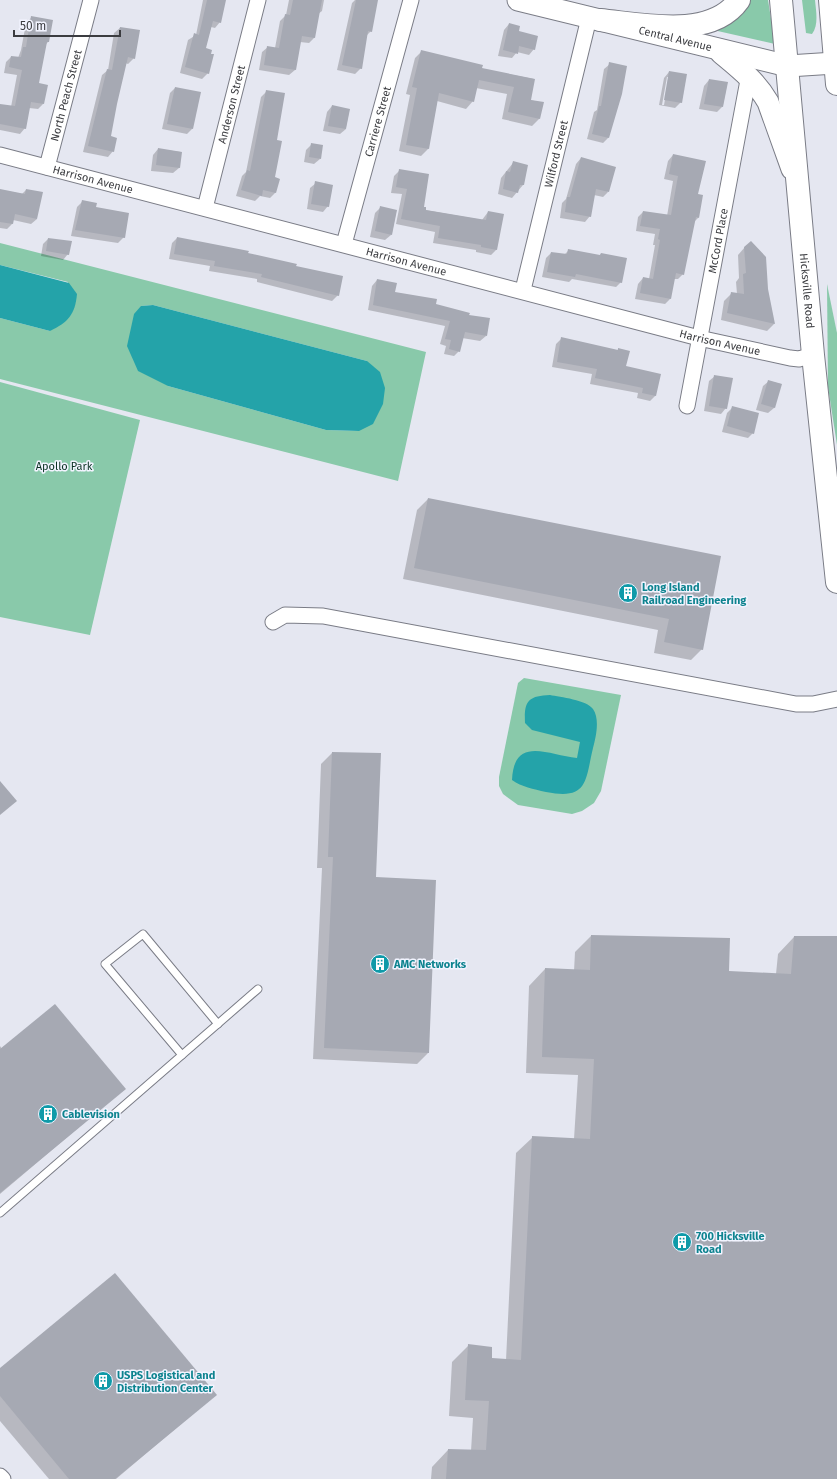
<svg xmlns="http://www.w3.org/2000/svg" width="837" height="1479" font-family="'Fira Sans',sans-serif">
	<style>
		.green { fill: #89c9aa; fill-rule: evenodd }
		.water { fill: #24a3a9 }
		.shadow { fill: #0003; fill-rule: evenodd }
		.building { fill: #a6a9b3 }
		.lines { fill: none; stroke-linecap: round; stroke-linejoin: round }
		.service-casing { stroke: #7a7c86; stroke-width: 9 }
		.minor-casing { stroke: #7a7c86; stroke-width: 17 }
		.secondary-casing { stroke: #7a7c86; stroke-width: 23 }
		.primary-casing { stroke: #7a7c86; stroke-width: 24 }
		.service { stroke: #fff; stroke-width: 7 }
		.minor { stroke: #fff; stroke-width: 15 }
		.secondary { stroke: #fff; stroke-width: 21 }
		.primary { stroke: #fff; stroke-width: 22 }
		.labels { text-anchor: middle; stroke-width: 3; stroke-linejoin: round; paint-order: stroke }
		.street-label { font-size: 11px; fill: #3b3c40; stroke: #f2f4ff }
		.park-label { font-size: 11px; fill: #093122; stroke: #f2f4ff }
		.culture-label { font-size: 11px; font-weight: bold; fill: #0d838f; stroke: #f2f4ff; text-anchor: start }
	</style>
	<rect width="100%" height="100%" fill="#e5e7f1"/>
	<g class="green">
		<path d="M749 0H768L775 44 700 27Z"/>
		<path d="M802 0H815C816 11 819 25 812 34L806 33Z"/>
		<path d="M0 243 426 352 398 481 0 379V318L50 331 68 282 0 265ZM153 305 367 361 359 431 326 430 168 386 141 306Z"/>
		<path d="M827 284 837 333V445L828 387Z"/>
		<path d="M0 382 140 420 90 635 0 617Z"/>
		<path d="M524 678 621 695 601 791 594 803 582 811 572 814 518 805 503 794 499 786V777L518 683Z"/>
	</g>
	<g class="water">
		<path d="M0 265 69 283 77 294C75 315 68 322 50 331L0 318Z"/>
		<path d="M153 305 367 361 380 372 385 388 383 404 373 424 359 431 326 430 168 386 138 371 127 346 134 314 141 306Z"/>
		<path d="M550 695C560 697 587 700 593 709 600 719 596 737 593 748 585 782 588 800 546 792 533 789 522 787 512 780 514 735 548 755 577 758L580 742 532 730 525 723C524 701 528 696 550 695Z"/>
	</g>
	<g class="shadow">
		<path d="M203 0H225L220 22 215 28 211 27 205 49 208 73 202 79 180 73 188 40 196 35Z"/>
		<path d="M289 0H324L322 11 318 14 314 38 309 43 300 42 295 70 289 75 259 70 262 52 268 47 275 48 280 21 286 15Z"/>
		<path d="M355 0H370L371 31 366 36 361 68 355 74 337 70 352 3Z"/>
		<path d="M32 17 48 42 45 45 38 84 43 104 38 109 29 108 25 128 20 134 0 130V105L11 107 17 75 4 73 6 62 11 57 18 58 21 50 26 23Z"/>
		<path d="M509 24 534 49 529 55 517 52 512 58 498 56 504 30Z"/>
		<path d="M120 28 139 31 134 58 128 64 125 63 109 137 113 151 108 157 83 152 102 75 108 70 114 33Z"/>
		<path d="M422 51 481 69 534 79 530 100 543 103 539 119 532 126 502 119 507 94 476 88 473 101 466 109 437 101 428 149 421 156 399 151 410 95 406 94 415 58Z"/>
		<path d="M610 64 621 94 608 138 603 143 587 139 594 112 597 110 604 69Z"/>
		<path d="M669 72 681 102 675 108 659 105 664 78ZM667 77H669L664 105H662Z"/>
		<path d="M709 80 722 107 717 112 699 109 704 86Z"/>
		<path d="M175 88 192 129 187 134 162 129 170 93Z"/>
		<path d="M267 91 276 141 274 178 279 179 275 193 270 198 260 196 255 201 236 196 242 176 246 172 261 97Z"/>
		<path d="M332 106 346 129 340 134 323 131 327 112Z"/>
		<path d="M312 144 320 159 314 164 304 162 306 150Z"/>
		<path d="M158 149 181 152 179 168 173 173 151 171 153 155Z"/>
		<path d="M673 155 697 195 698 218 694 222 683 274 678 279H674L670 299 665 304 635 299 638 284 643 278 649 279 655 245H653L655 234 636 231 638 217 643 212 667 216 673 181 664 179 668 161Z"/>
		<path d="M581 158 608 192 603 197 594 195 590 216 585 222 560 218 562 203 566 199 576 164Z"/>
		<path d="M513 163 523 185 512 198 498 194 501 178Z"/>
		<path d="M400 170 425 210 482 220 488 212 503 215 496 250 491 255 476 252V250L433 243 435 232 396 224 402 194 391 193 394 176Z"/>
		<path d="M316 183 328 206 323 212 307 209 310 188Z"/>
		<path d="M0 190 22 194 26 190 37 219 31 224 13 220 12 224 7 229 0 228Z"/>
		<path d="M83 201 95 208 124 237 118 243 71 236 77 207Z"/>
		<path d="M381 207 391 235 385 240 370 237 375 213Z"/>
		<path d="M177 238 295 267 338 295 332 301 257 282V279L209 271 210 266 169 259 172 243Z"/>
		<path d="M48 239 68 254 63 260 41 256 43 244Z"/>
		<path d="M745 247 767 289 774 324 767 331 721 320 724 301 732 293 737 294 736 282 739 278 738 255Z"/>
		<path d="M569 250 599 256 601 254 621 282 616 287 572 279 569 282 542 277 546 258 551 253 564 255Z"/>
		<path d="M377 280 394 293 468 315 486 336 480 341 462 338 459 351 454 356 444 354 446 346 440 344 445 326 368 310 372 286Z"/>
		<path d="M562 338 617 351 618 349 624 367 656 395 650 401 637 398 638 393 590 384 592 374 552 367 556 344Z"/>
		<path d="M715 376 726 408 721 414 704 411 709 381Z"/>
		<path d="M769 381 781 384 774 408 768 413 756 410 763 386Z"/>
		<path d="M733 407 753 433 748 438 722 432 727 413Z"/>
		<path d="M428 499 720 557 702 649 691 660 654 653 658 630 403 579 417 510Z"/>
		<path d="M332 753 375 878 428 1053 417 1064 313 1059 322 868H317L321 764Z"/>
		<path d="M591 936 728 972 776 974 778 954 794 937H837V1479H431L432 1467 448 1450 471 1451 473 1418 449 1416 452 1362 469 1345 491 1359 506 1360 516 1153 533 1137 574 1139 578 1075 526 1073 529 986 545 969 574 971 575 952Z"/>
		<path d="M0 1046 2 1049 124 1089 0 1194Z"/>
		<path d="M0 1369 215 1395 116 1479H49L0 1421Z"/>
	</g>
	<g class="building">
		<path d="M207 0H226L221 23 213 21 206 48 212 50 211 54H214L209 74 185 67 194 33 199 35Z"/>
		<path d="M293 0H322L315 38 302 36 296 70 264 65 267 46 279 48 285 14 290 15Z"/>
		<path d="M356 0H378L372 32 368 31 362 69 342 65Z"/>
		<path d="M31 16 53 20 49 42H47L39 83 48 85 44 104 31 102 26 129 0 124V104L15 106 22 70 9 67 11 56 21 57 23 47H26Z"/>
		<path d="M509 23 520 26 519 31 538 36 535 50 519 46 518 54 503 50Z"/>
		<path d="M120 27 140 30 135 59 128 57 117 104 111 136 117 138 114 152 88 146 107 69 112 70Z"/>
		<path d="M421 50 483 65 482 68 535 79 531 100 544 102 540 119 508 112 514 87 479 80 474 102 439 93 429 149 406 145 417 88 412 87Z"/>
		<path d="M609 62 627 66 622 94 609 138 592 134 599 106H601Z"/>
		<path d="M669 71 687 74 682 103 664 100Z"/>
		<path d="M709 79 728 82 723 107 704 104Z"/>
		<path d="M175 87 201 92 193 129 167 124Z"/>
		<path d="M266 90 285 93 277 140 282 141 275 177 280 179 276 193 263 190 262 196 241 190 247 170 250 171Z"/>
		<path d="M332 105 350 109 346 129 328 126Z"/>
		<path d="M311 143 323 145 321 159 309 157Z"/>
		<path d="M158 148 182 152 180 168 156 165Z"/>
		<path d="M673 154 706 161 698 194 703 195 699 218 696 217 684 275 676 273 671 299 640 293 643 277 653 279 660 240 658 239 660 229 640 226 643 211 671 215 678 176 669 174Z"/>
		<path d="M581 157 616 167 609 192 596 189 591 217 565 212 567 197H570Z"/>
		<path d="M513 161 528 165 524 185H520L518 193 503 189 506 171 510 172Z"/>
		<path d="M399 169 429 174 424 207H426V210L486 220 488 211 504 214 497 250 481 247V245L438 238 440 226 401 219 407 189 396 187Z"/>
		<path d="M315 181 333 185 329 207 311 204Z"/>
		<path d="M0 189 25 194 26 189 43 192 37 219 15 214 13 224 0 222Z"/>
		<path d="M82 200 97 203 96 207 129 213 125 238 75 230Z"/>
		<path d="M380 206 397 210 392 235 375 231Z"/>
		<path d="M177 237 249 251 248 253 297 264 296 266 343 276 339 296 261 277 262 274 214 266 215 261 174 254Z"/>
		<path d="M48 238 72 241 69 255 46 251Z"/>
		<path d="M751 241 766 257 768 289 775 324 727 313 731 292 744 294 743 274 746 273 744 247Z"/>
		<path d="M568 249 600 255 601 253 627 258 622 283 576 274 575 277 547 272 551 252 567 254Z"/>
		<path d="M377 279 397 283 395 292 437 299 436 304 470 313 469 315 490 318 487 336 465 332 460 352 449 349 451 340 445 339 450 321 373 305Z"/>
		<path d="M561 337 618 350V348L630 351 626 366 661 374 656 396 642 393 643 388 595 378 597 369 557 362Z"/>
		<path d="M714 375 733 378 727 409 709 406Z"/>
		<path d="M768 380 782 384 775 408 761 404Z"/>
		<path d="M732 406 759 413 754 434 727 426Z"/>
		<path d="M428 498 721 556 703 650 664 642 669 619 414 568Z"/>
		<path d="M332 752 381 753 376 877 436 880 429 1053 324 1048 333 857H328Z"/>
		<path d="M0 781 17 801 0 815Z"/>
		<path d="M591 935 730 938 729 971 791 974 794 936H837V1479H446L448 1449 486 1450 489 1401 465 1400 468 1344 492 1347V1358L521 1360 532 1136 590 1139 594 1059 542 1057 545 968 590 970Z"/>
		<path d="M55 1004 126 1089 0 1193V1049Z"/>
		<path d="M115 1273 217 1395 115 1479H69L0 1396V1368Z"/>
	</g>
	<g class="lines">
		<defs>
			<g id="service">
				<path d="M182 1055 105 964 143 934 218 1024"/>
				<path d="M0 1213 258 989"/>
			</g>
			<g id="minor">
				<path id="s1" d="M0 155 699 338 790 358 799 359 813 355"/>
				<path id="s2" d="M47 167 91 0"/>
				<path id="s3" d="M205 208 258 0"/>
				<path id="s4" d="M344 244 411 0"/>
				<path id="s5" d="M523 290 589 18"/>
				<path id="s6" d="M687 406 749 75"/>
				<path d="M273 622 285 615 323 616 796 704H813L837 699"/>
				<path d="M0 1476 3 1479"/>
			</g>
			<g id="secondary">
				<path id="s7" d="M518 0 788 66 835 63"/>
				<path d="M721 53C739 68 756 81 768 102L792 169"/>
			</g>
			<g id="primary">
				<path id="s8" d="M781 0 813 355 837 582"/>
				<path d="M830 0 837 84"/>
				<path d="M600 20C642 24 711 40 739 0"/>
			</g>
		</defs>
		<use href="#service" class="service-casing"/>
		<use href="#minor" class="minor-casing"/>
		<use href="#secondary" class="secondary-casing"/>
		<use href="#primary" class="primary-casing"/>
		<use href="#service" class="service"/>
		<use href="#minor" class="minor"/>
		<use href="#secondary" class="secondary"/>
		<use href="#primary" class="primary"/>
	</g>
	<defs>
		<symbol id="building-disc" viewBox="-11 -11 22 22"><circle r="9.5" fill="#0f9aa8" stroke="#f2f4ff"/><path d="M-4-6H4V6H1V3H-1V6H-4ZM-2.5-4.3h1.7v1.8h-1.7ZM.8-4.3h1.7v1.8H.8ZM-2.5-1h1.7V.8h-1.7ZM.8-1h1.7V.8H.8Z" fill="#fff"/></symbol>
	</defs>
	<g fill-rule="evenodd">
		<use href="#building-disc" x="617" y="582" width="22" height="22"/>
		<use href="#building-disc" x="369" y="953" width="22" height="22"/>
		<use href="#building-disc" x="37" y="1103" width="22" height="22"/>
		<use href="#building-disc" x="671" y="1231" width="22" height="22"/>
		<use href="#building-disc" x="92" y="1370" width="22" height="22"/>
	</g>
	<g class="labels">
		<g class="street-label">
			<text dy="4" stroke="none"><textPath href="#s7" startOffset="162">Central Avenue</textPath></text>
			<text dy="4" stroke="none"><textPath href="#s2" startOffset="74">North Peach Street</textPath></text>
			<text dy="4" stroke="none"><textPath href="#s3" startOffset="107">Anderson Street</textPath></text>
			<text dy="4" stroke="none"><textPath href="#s4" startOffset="127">Carriere Street</textPath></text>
			<text dy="4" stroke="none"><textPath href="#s5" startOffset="140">Wilford Street</textPath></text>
			<text dy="4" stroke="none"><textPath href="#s1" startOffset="96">Harrison Avenue</textPath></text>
			<text dy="4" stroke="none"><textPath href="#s6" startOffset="168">McCord Place</textPath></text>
			<text dy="4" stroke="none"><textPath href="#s1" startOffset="420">Harrison Avenue</textPath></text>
			<text dy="4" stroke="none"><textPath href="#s8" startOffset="292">Hicksville Road</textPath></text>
			<text dy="4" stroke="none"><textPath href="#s1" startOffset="744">Harrison Avenue</textPath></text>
		</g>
		<g class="park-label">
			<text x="64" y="470">Apollo Park</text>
		</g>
		<g class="culture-label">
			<text x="642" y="591">Long Island<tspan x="642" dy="13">Railroad Engineering</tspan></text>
			<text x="394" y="968">AMC Networks</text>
			<text x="62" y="1118">Cablevision</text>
			<text x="696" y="1240">700 Hicksville<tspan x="696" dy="13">Road</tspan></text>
			<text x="117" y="1379">USPS Logistical and<tspan x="117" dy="13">Distribution Center</tspan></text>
		</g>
	</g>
	<path d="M14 30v6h106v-6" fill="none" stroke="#3b3c40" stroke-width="2"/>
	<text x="20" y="30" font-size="12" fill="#3b3c40" stroke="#f2f4ff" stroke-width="3" paint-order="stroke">50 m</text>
</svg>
